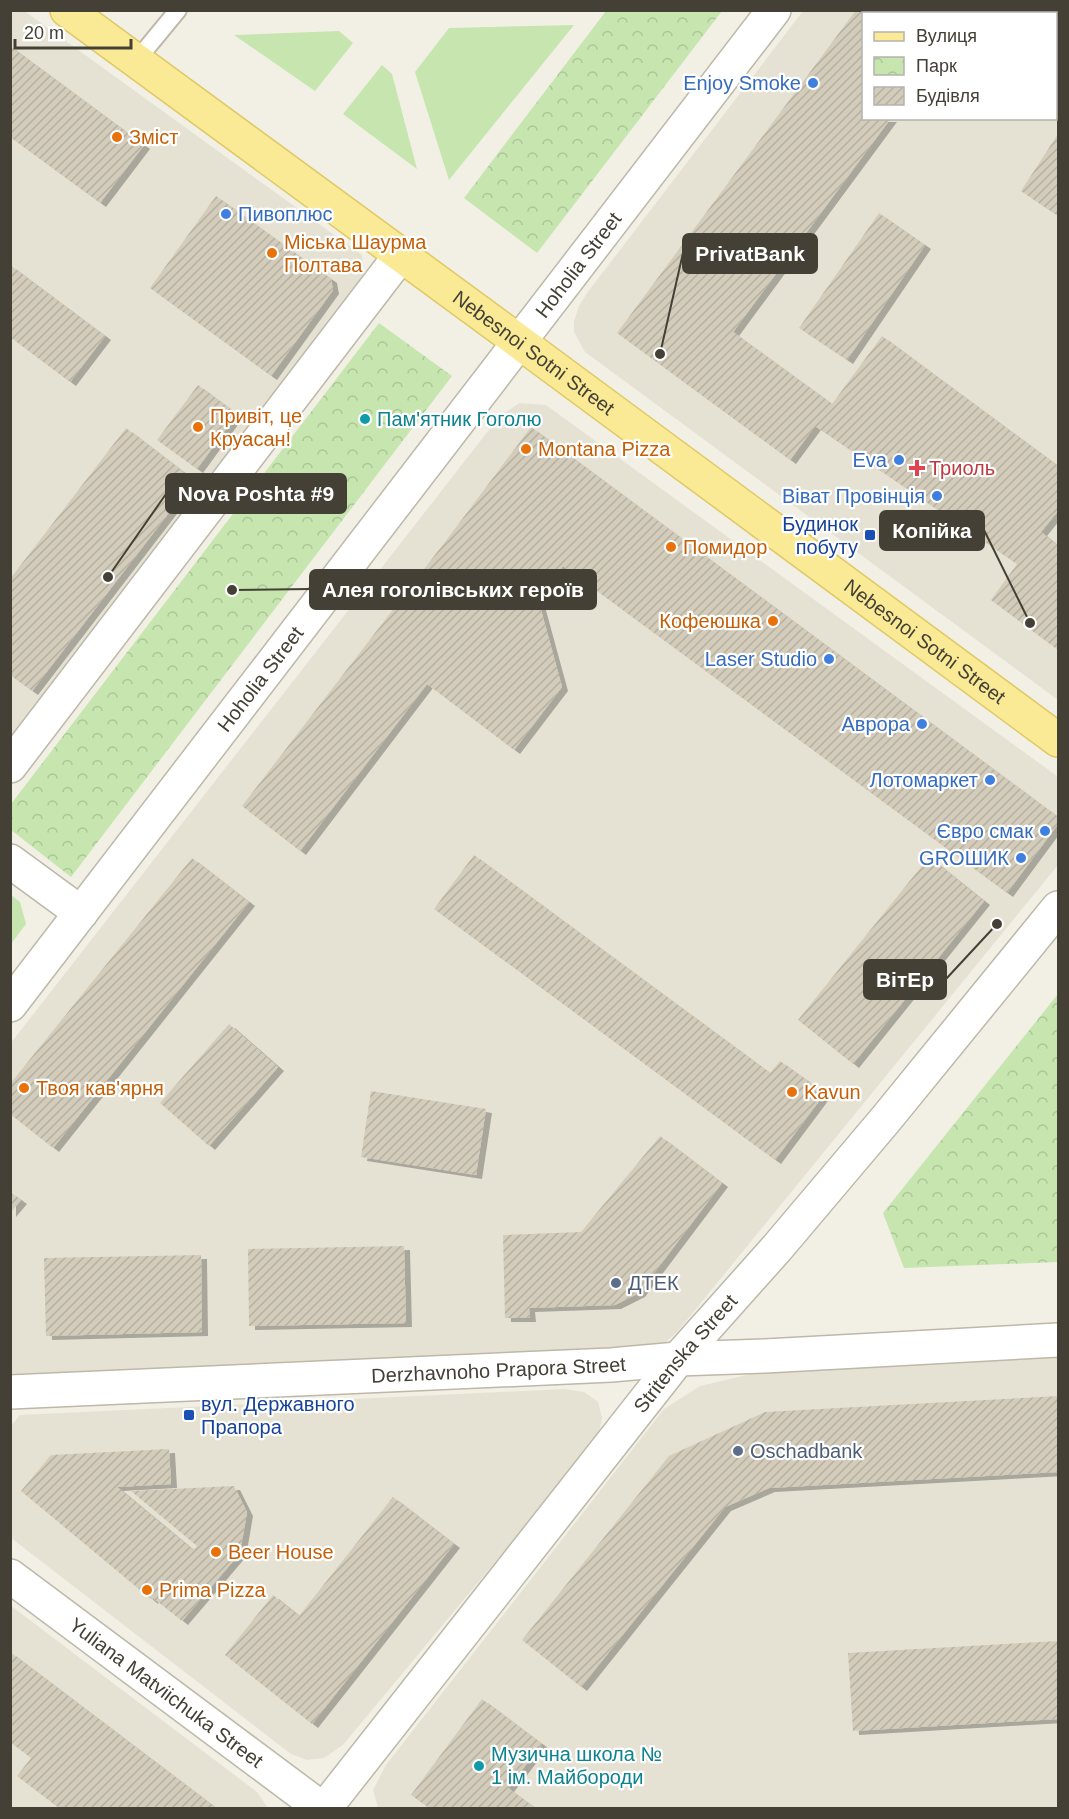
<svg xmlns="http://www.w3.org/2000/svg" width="1069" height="1819" font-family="Arial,sans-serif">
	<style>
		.residential { fill: #e6e2d3; fill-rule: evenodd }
		.grass { fill: #c6e5af }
		.park { fill: url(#park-crowns) }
		.building { fill: url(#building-hatch); filter: url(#shadow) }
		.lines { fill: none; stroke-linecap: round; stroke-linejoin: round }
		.service-casing { stroke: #bdb8a8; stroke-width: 20 }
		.minor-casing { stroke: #bdb8a8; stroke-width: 36 }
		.primary-casing { stroke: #dfc966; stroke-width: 36 }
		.service { stroke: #fff; stroke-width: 16 }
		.minor { stroke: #fff; stroke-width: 33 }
		.primary { stroke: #faea96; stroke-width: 33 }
		.shop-dot { fill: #3f7fe0; stroke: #fff; stroke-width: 2 }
		.food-dot { fill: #e8710a; stroke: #fff; stroke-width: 2 }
		.culture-dot { fill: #0f9aa8; stroke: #fff; stroke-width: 2 }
		.health-dot { fill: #e0444e; stroke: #fff; stroke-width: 2 }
		.transit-dot { fill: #1a4fb4; stroke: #fff; stroke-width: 2 }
		.service-dot { fill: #5c6f8a; stroke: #fff; stroke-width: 2 }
		.labels { text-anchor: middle; stroke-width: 4.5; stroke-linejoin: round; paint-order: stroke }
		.shop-label { font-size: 20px; fill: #366cbe; stroke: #fff; text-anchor: end }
		.food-label { font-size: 20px; fill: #c56008; stroke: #fff; text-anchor: start }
		.street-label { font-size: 20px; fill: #444035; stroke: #fff }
		.culture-label { font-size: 20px; fill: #0d838f; stroke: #fff; text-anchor: start }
		.health-label { font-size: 20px; fill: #be3a42; stroke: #fff; text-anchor: start }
		.transit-label { font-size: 20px; fill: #164399; stroke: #fff; text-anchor: end }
		.service-label { font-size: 20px; fill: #4e5e75; stroke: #fff; text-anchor: start }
		.leader { fill: none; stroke: #444035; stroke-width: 2 }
		.callout-dot { fill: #444035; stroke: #fff; stroke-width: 2 }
		.callout { fill: #444035; stroke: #444035; stroke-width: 2 }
		.callout-label { font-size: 21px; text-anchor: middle; font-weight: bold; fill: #fff }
	</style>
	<defs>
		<pattern id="park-crowns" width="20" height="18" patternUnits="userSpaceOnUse" patternTransform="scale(1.5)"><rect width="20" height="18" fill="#c6e5af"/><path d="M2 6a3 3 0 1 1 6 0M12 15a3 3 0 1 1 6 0" fill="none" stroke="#abc697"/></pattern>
		<pattern id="building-hatch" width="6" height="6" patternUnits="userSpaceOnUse" patternTransform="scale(1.5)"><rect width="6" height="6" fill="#d3ccbb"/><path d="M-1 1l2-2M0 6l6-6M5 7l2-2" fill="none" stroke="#b6b0a1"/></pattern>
		<filter id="shadow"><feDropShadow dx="6" dy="4" stdDeviation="0" flood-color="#0004"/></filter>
	</defs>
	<rect width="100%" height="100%" fill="#f2f0e5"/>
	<g class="residential">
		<path d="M23 10 362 255 365 282 11 756 10 11Z"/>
		<path d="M803 11H1058V700L585 352 574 332V321L579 306 587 293ZM864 14H1056V118H864Z"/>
		<path d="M519 403 546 405 1057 776 1058 778V865L678 1331 666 1342 646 1349 11 1374 10 1044 499 417Z"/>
		<path d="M1058 1356V1808H378L373 1790 386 1765 664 1409 700 1386 768 1370Z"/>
		<path d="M565 1389 584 1392 598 1402 602 1418 598 1438 343 1745 324 1758 307 1760 291 1754 11 1538 10 1427 20 1415Z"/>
		<path d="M10 1605 257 1792 268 1808H11Z"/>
	</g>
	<g class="grass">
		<path d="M574 25 449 180 415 72 449 28Z"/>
		<path d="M339 31 353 43 315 91 234 35Z"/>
		<path d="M382 65 392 74 417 169 343 114Z"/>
		<path d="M11 895 20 902 26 924 11 944Z"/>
	</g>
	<g class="park">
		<path d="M606 11H722L537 253 464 198Z"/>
		<path d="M379 323 452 376 71 877 11 830V804Z"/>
		<path d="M1058 994V1262L904 1268 883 1213Z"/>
	</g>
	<g class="building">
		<path d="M856 10H971L969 14H864V118H891L733 332 832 404 882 336 1058 466V511L1041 532 1058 546V650L991 600 1017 564 815 426 790 460 617 333Z"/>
		<path d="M10 46 144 145 100 203 10 137Z"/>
		<path d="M1058 134V216L1021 191Z"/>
		<path d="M216 196 331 279 333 290 271 376 150 288Z"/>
		<path d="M879 213 925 245 847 360 799 328Z"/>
		<path d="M10 265 105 336 70 382 10 337Z"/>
		<path d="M198 385 237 414 197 469 157 440Z"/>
		<path d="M531 427 1058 817V824L1007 893 563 566 538 599 562 687 514 750 427 684 300 851 242 806 451 534Z"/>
		<path d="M126 428 194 480 32 691 10 675V579Z"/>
		<path d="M474 855 770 1073 780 1061 825 1093 775 1160 434 909Z"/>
		<path d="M929 857 984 901 853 1064 798 1020Z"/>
		<path d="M192 858 249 902 53 1148 10 1114V1084Z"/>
		<path d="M229 1024 278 1067 209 1146 160 1103Z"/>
		<path d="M371 1091 486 1109 476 1175 361 1157Z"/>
		<path d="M660 1136 722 1183 639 1293 615 1305 529 1308 530 1318H505L503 1235 581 1232Z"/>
		<path d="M10 1192 21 1200 10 1213Z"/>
		<path d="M404 1246 406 1323 249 1326 248 1249Z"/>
		<path d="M201 1255 202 1332 46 1336 44 1258Z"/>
		<path d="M1058 1396V1472L769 1488 725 1507 581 1687 522 1640 669 1456 765 1412Z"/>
		<path d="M169 1449 171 1484 117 1487 193 1550 197 1546 131 1491 234 1486 247 1512 240 1553 182 1621 153 1598 152 1600 21 1491 51 1455Z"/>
		<path d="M393 1497 454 1544 312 1724 225 1655 273 1595 299 1616Z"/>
		<path d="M1058 1641V1719L853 1731 848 1653Z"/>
		<path d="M10 1652 150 1758 216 1808H59L17 1776 31 1758 10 1742Z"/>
		<path d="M482 1699 542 1744 508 1788 535 1808H429L411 1795Z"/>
	</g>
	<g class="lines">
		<defs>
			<path id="service" d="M136 61 178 10"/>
			<g id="minor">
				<path d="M10 766 400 256"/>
				<path d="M10 861 81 913"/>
				<path id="s1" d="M10 1005 774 10"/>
				<path id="s2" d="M10 1392 611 1365 678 1359 765 1356 1058 1340"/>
				<path id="s3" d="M10 1576 321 1808"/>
				<path id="s4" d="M325 1808 678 1359 777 1248 886 1119 1058 908"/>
			</g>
			<g id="primary">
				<path id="s5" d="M67 10C398 252 729 496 1058 740"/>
			</g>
		</defs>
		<use href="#service" class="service-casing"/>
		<use href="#minor" class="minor-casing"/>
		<use href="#primary" class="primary-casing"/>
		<use href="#service" class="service"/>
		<use href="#minor" class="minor"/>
		<use href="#primary" class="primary"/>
	</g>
	<g class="shop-dot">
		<circle cx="813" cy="83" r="6"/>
		<circle cx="226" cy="214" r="6"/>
		<circle cx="899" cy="460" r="6"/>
		<circle cx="937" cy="496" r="6"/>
		<circle cx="829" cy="659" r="6"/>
		<circle cx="922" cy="724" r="6"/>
		<circle cx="990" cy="780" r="6"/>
		<circle cx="1045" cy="831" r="6"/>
		<circle cx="1021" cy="858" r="6"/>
	</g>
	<g class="food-dot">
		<circle cx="117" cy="137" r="6"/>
		<circle cx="272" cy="253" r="6"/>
		<circle cx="198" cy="427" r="6"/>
		<circle cx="526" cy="449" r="6"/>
		<circle cx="671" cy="547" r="6"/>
		<circle cx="773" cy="621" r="6"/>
		<circle cx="24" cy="1088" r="6"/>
		<circle cx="792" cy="1092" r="6"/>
		<circle cx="216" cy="1552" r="6"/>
		<circle cx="147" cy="1590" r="6"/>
	</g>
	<g class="culture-dot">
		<circle cx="365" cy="419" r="6"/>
		<circle cx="479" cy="1766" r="6"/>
	</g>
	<path class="health-dot" d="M914 459h6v6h6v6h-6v6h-6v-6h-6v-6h6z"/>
	<g class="transit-dot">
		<rect x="864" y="529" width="12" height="12" rx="3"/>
		<rect x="183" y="1409" width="12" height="12" rx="3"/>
	</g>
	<g class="service-dot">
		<circle cx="616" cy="1283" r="6"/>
		<circle cx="738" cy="1451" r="6"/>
	</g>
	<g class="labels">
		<g class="shop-label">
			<text x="801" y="90">Enjoy Smoke</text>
			<text x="238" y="221" text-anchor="start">Пивоплюс</text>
			<text x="887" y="467">Eva</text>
			<text x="925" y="503">Віват Провінція</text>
			<text x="817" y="666">Laser Studio</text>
			<text x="910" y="731">Аврора</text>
			<text x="978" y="787">Лотомаркет</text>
			<text x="1033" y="838">Євро смак</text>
			<text x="1009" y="865">GROШИК</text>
		</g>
		<g class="food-label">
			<text x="129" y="144">Зміст</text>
			<text x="284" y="249">Міська Шаурма<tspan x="284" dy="23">Полтава</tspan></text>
			<text x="210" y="423">Привіт, це<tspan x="210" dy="23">Круасан!</tspan></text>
			<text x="538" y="456">Montana Pizza</text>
			<text x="683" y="554">Помидор</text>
			<text x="761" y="628" text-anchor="end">Кофеюшка</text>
			<text x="36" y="1095">Твоя кав'ярня</text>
			<text x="804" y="1099">Kavun</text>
			<text x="228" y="1559">Beer House</text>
			<text x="159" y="1597">Prima Pizza</text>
		</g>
		<g class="street-label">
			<text dy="7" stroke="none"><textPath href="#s1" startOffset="933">Hoholia Street</textPath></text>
			<text dy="7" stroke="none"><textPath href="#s5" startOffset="579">Nebesnoi Sotni Street</textPath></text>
			<text dy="7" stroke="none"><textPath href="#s5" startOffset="1065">Nebesnoi Sotni Street</textPath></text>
			<text dy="7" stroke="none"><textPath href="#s1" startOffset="411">Hoholia Street</textPath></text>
			<text dy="7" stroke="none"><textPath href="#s4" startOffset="580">Stritenska Street</textPath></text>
			<text dy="7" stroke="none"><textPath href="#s2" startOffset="489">Derzhavnoho Prapora Street</textPath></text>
			<text dy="7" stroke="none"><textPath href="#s3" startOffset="195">Yuliana Matviichuka Street</textPath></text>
		</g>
		<g class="culture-label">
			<text x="377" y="426">Пам'ятник Гоголю</text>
			<text x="491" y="1761">Музична школа №<tspan x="491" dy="23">1 ім. Майбороди</tspan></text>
		</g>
		<g class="health-label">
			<text x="929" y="475">Триоль</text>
		</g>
		<g class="transit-label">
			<text x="858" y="531">Будинок<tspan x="858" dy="23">побуту</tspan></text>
			<text x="201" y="1411" text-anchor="start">вул. Державного<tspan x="201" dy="23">Прапора</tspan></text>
		</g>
		<g class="service-label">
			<text x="628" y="1290">ДТЕК</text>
			<text x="750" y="1458">Oschadbank</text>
		</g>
	</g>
	<path class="leader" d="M660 354L683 253M108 577L166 494M1030 623L984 530M232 590L310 589M997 924L946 979"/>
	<g class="callout-dot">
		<circle cx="660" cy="354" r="6"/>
		<circle cx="108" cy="577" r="6"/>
		<circle cx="1030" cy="623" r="6"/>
		<circle cx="232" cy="590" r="6"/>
		<circle cx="997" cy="924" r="6"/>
	</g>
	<g class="callout">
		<rect x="683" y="234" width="134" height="39" rx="6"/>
		<rect x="166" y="474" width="180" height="39" rx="6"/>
		<rect x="880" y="511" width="104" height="39" rx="6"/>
		<rect x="310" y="570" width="286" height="39" rx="6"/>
		<rect x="864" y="960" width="82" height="39" rx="6"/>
	</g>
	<g class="callout-label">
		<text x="750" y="261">PrivatBank</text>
		<text x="256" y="501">Nova Poshta #9</text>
		<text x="932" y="538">Копійка</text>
		<text x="453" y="597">Алея гоголівських героїв</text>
		<text x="905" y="987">ВітЕр</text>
	</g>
	<rect width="1069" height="1819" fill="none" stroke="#444035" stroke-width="24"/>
	<rect x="862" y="12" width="195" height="108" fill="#ffffff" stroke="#b4b3ae" stroke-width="1.5"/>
	<rect x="874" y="32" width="30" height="9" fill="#faea96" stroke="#b4b3ae" stroke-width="1.5"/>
	<text x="916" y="42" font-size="18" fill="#444035">Вулиця</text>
	<rect x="874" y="57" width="30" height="18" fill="url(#park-crowns)" stroke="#b4b3ae" stroke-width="1.5"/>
	<text x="916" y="72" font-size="18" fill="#444035">Парк</text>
	<rect x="874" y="87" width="30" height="18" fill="url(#building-hatch)" stroke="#b4b3ae" stroke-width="1.5"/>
	<text x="916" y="102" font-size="18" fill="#444035">Будівля</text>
	<path d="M15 39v9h116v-9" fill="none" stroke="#444035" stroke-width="3"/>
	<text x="24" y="39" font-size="18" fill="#444035" stroke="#ffffff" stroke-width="4.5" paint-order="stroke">20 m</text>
</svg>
